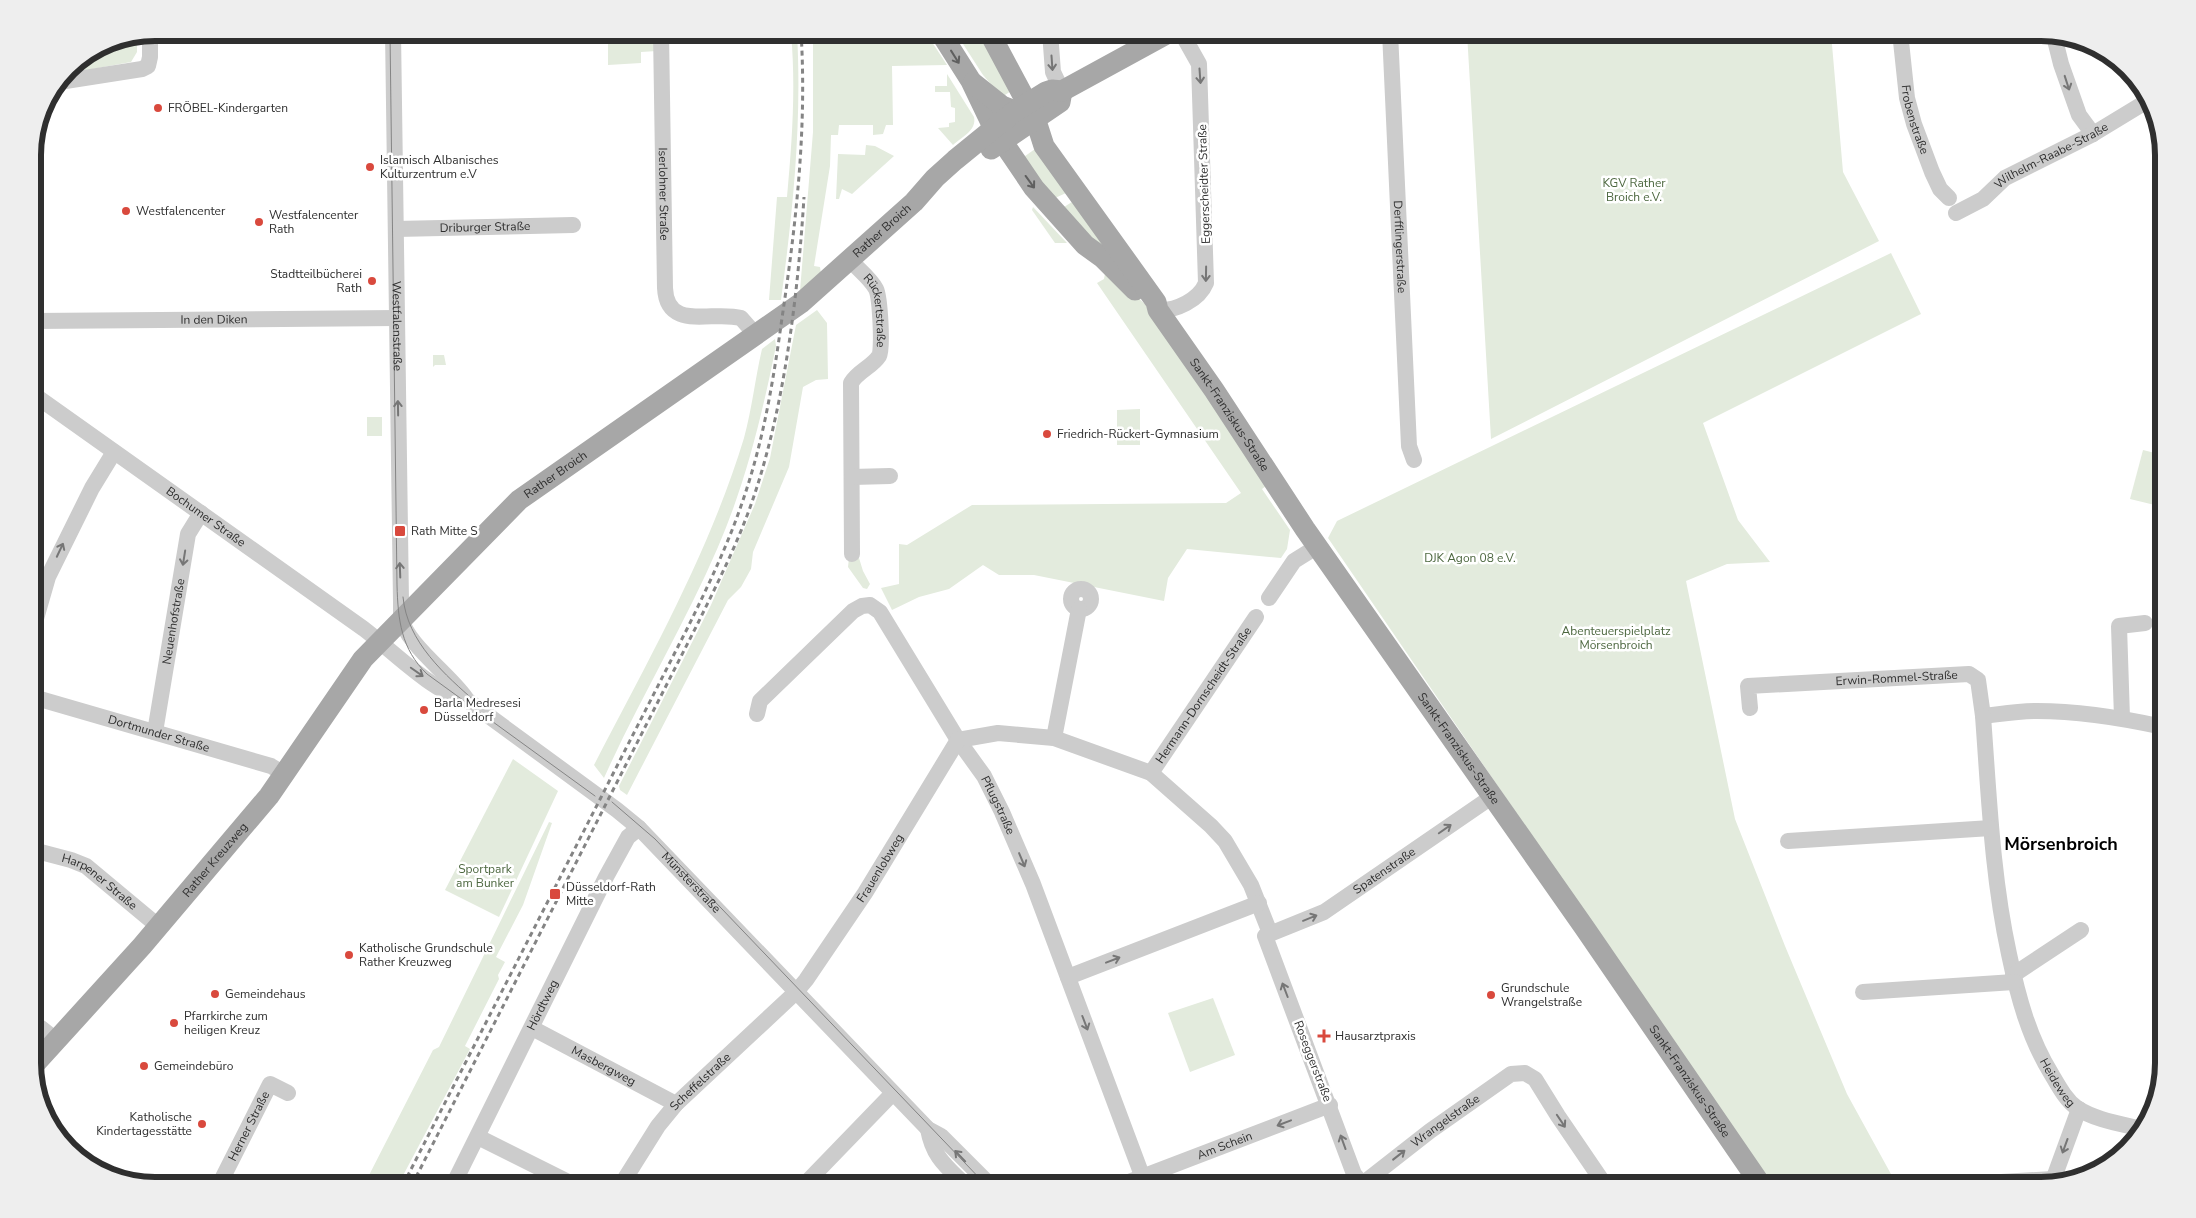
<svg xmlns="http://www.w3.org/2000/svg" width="2196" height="1218" font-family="'Nunito Sans',sans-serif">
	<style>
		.green { fill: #e3ebdd }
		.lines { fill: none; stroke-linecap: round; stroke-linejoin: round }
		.minor { stroke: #ccc; stroke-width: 16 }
		.major { stroke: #a7a7a7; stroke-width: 21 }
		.tram { stroke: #848484; stroke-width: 1 }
		.rail { stroke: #848484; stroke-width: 3; stroke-dasharray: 5 4; stroke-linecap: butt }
		.oneway { stroke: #5f5f5f }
		.oneway2 { stroke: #767676 }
		.poi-dot { fill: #d9493d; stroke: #fff; stroke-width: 2 }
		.labels { text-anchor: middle; stroke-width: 5; stroke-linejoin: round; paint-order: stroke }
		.poi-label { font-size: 12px; fill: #2f2f2f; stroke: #fff; text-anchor: start }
		.street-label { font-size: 12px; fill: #2f2f2f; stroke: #fff }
		.park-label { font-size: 12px; fill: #4c673f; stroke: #fff }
		.district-label { font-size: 18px; font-weight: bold; fill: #000; stroke: #fff }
		.rim { fill: none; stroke: #2f2f2f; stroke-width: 6 }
	</style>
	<rect width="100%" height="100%" fill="#fff"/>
	<g class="green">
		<path d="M651 33H657V51L641 52V63L608 65V37L651 36Z"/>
		<path d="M791 33H797C802 123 793 210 781 300H769L777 197H787C792 142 796 88 791 33Z"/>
		<path d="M813 33H926L947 65 892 66 893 125H886L883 134 873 135V125H839L838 135H831L830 166 814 266 820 267 821 274 800 291 813 132Z"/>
		<path d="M956 33H984L1014 89 1002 97 983 75Z"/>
		<path d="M1467 33H1831L1843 172 1879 241 1491 439Z"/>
		<path d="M137 36V52L131 62 65 74 69 68 108 42Z"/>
		<path d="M947 74 974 117C977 130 962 137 953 145L938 128 949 127V123L955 122V108L951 107 950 92H935V86H947Z"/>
		<path d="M866 145 875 146 894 156 852 194 842 189 839 199H836L838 154 865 155Z"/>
		<path d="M1035 149 1066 193 1055 198 1021 159Z"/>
		<path d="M1072 202 1106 247 1094 243 1064 207Z"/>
		<path d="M1033 207 1067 243H1055L1032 210Z"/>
		<path d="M1891 253 1921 314 1703 423 1738 520 1770 562 1727 564 1686 581 1735 819 1785 946 1847 1094 1897 1185H1771L1328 538 1337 521Z"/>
		<path d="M1106 268 1161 319 1266 486 1262 489 1290 530 1287 549 1281 558 1187 549 1168 578 1164 601 1034 575H999L983 565 949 589 919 597 892 610 881 588 899 584V544L907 545 972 505 1226 503 1241 493 1097 283 1104 279Z"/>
		<path d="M817 310 827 323 828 379 816 380 803 387 789 467 753 552 751 569 741 587 728 600 627 795 620 790 619 786 711 605 755 504 770 458 796 325Z"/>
		<path d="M775 339 776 346C762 415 746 482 718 547 684 626 639 700 604 778L594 765C649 659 709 553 744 438 752 409 755 379 762 349Z"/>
		<path d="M433 355H444L446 365H435L433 367Z"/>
		<path d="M1140 409V445H1117V410Z"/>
		<rect x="367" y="417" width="15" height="19"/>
		<path d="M2143 450 2163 455V507L2130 499Z"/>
		<path d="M857 556 859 558 863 571 870 584 867 589 863 588 848 567 849 558Z"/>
		<path d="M513 759 558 791 499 917 445 890Z"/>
		<path d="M549 822 552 823 523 905 496 957 505 962 498 975 499 979 465 1046 470 1049 398 1185H364L433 1050 439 1047Z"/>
		<path d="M1213 998 1235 1055 1190 1072 1168 1013Z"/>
	</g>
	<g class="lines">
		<g class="minor">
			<path id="s1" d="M393 32 401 602C401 607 401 612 401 617 405 644 453 677 467 700L617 810 639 828 928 1129 941 1136 990 1185"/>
			<path id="s2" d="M661 32 665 288C667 332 713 310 741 318L755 334"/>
			<path d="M1050 32 1053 72 1062 91"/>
			<path id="s3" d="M1390 32 1409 446 1414 460"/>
			<path id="s4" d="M1900 32 1907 98 1914 124 1932 172 1940 189 1949 198"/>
			<path d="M2054 36 2061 64 2079 115 2093 134"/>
			<path d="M59 82 142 69 148 66 150 57V34"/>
			<path id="s5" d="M1956 213 1983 199 2005 178 2093 134 2149 100"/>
			<path id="s6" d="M396 229 573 225"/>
			<path id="s7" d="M850 260C858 269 871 279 876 289 880 297 883 349 879 356 872 367 858 371 851 383L852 554"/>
			<path d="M1158 310C1176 311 1199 300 1206 283L1199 64 1181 32"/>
			<path id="s8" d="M33 321 397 318"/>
			<path id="s9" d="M33 394 364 629C389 648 435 694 465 699"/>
			<path d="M852 477 890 476"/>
			<circle cx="1081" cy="599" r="10"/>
			<path d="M1269 598 1294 561 1318 546"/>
			<path d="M33 629 48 577 92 488 114 452"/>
			<path id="s10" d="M33 697 271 766 284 774"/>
			<path id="s11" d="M1750 708 1748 686 1969 674 1978 680 1983 716C2001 714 2019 711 2037 711 2080 711 2122 718 2163 727"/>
			<path id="s12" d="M757 714 760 701 853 611 862 606 870 605 880 612 958 740 984 776 1002 812 1033 884 1143 1178"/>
			<path id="s13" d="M1983 716C1989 796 1992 876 2009 954 2018 997 2029 1038 2052 1075 2059 1087 2066 1100 2077 1108 2095 1120 2122 1124 2142 1129"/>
			<path d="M2122 718 2119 626 2145 623"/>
			<path id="s14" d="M155 732 188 534 201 513"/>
			<path d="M1054 738 1079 609"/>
			<path d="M958 740 998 733 1054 738 1151 773 1211 826 1225 841 1251 885 1270 933"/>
			<path id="s15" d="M1151 773 1256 617"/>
			<path d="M1788 841 1991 828"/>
			<path id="s16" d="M33 850 71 860 86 866 158 926"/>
			<path d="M2013 975 2081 930"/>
			<path d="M1068 977 1259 903"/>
			<path d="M1863 992 2014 982"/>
			<path d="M33 1027 41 1028 56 1040"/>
			<path id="s17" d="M532 1028 676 1104"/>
			<path d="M928 1129C933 1157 946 1166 965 1185"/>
			<path d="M478 1137 574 1185"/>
			<path d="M2052 1183 2079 1109"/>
			<path id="s18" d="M219 1185 270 1084 288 1093"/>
			<path id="s19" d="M453 1185 606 877 628 837 639 828"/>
			<path id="s20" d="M621 1185 658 1126 676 1104 796 992 806 980 865 893 958 740"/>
			<path d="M804 1185 893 1093"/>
			<path id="s21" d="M1121 1185 1330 1105"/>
			<path id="s22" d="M1361 1185 1430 1131 1511 1074 1525 1073 1535 1079 1558 1116 1605 1185"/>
			<path id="s23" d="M1363 1185 1354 1174 1265 936 1324 912 1493 796"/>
			<path d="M1951 1185 2053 1179"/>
		</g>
		<g class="major">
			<path d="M940 32 971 81 994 129 1034 188 1085 245 1103 258 1135 290"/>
			<path id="s24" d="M989 32 1035 118 1044 146 1156 302 1158 310 1214 390 1305 529 1584 927 1761 1185"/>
			<path d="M973 83 1002 106 1027 116"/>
			<path d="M991 149 1060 102 1062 91"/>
			<path id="s25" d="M33 1066 142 946 269 796 363 659 519 500 801 303 914 202 935 178 955 160 1014 112 1046 92 1052 90 1062 91 1170 32"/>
		</g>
		<g class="tram">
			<path d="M390 32 397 585C398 620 401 649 427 674L595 796"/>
			<path d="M403 597C407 642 445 675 477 703"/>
			<path d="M612 802 655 839 986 1185"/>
		</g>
		<g class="rail">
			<path d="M403 1185 688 627C710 582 732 536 747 488 765 432 774 376 782 318 796 224 807 128 801 32"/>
			<path d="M412 1185 697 625C718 582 740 539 755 493 785 402 798 293 804 197"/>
		</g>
	</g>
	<defs><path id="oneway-shaft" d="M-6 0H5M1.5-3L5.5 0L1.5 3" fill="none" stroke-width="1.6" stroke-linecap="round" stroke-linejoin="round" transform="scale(1.25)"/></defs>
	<g class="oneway">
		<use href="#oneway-shaft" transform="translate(955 57) rotate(58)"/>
		<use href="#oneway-shaft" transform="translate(1030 182) rotate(54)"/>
	</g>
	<g class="oneway2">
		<use href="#oneway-shaft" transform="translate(1052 63) rotate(86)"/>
		<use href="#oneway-shaft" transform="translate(1200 76) rotate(86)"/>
		<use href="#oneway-shaft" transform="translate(2067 83) rotate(72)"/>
		<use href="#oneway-shaft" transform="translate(1206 274) rotate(91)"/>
		<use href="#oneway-shaft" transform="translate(398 408) rotate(-91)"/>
		<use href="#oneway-shaft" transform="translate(60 550) rotate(-65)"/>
		<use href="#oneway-shaft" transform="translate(184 558) rotate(99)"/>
		<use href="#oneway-shaft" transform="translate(400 570) rotate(-92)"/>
		<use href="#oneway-shaft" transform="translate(417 672) rotate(35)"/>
		<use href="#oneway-shaft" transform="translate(1445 829) rotate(-35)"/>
		<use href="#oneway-shaft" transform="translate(1022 860) rotate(67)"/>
		<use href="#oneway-shaft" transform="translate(1310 918) rotate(-22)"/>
		<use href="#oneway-shaft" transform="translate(1113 960) rotate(-21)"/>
		<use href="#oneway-shaft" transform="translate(1285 990) rotate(-111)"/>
		<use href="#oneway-shaft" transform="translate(1085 1023) rotate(69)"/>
		<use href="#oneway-shaft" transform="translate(1561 1121) rotate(56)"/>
		<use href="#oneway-shaft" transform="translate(1284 1123) rotate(159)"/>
		<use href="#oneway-shaft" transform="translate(1343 1142) rotate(-110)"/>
		<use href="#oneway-shaft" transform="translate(2065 1146) rotate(110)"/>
		<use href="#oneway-shaft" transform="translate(1399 1155) rotate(-38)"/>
		<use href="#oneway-shaft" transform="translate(960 1156) rotate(-134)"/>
	</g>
	<g class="poi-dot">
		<circle cx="158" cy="108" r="5"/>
		<circle cx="370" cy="167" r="5"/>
		<circle cx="126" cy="211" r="5"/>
		<circle cx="259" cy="222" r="5"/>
		<circle cx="372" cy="281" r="5"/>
		<circle cx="1047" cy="434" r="5"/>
		<rect x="394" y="525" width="12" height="12" rx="2.5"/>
		<circle cx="424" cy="710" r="5"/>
		<rect x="549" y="888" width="12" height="12" rx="2.5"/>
		<circle cx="349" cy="955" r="5"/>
		<circle cx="215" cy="994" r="5"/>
		<circle cx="1491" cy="995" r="5"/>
		<circle cx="174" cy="1023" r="5"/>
		<path d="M1321.5 1028.5h5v5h5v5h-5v5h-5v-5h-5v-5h5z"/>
		<circle cx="144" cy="1066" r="5"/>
		<circle cx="202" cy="1124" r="5"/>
	</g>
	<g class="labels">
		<g class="poi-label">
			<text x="168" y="112">FRÖBEL-Kindergarten</text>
			<text x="380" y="164">Islamisch Albanisches<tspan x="380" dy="14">Kulturzentrum e.V</tspan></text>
			<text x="136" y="215">Westfalencenter</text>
			<text x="269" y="219">Westfalencenter<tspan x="269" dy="14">Rath</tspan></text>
			<text x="362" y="278" text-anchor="end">Stadtteilbücherei<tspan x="362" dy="14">Rath</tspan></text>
			<text x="1057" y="438">Friedrich-Rückert-Gymnasium</text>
			<text x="411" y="535">Rath Mitte S</text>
			<text x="434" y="707">Barla Medresesi<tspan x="434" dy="14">Düsseldorf</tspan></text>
			<text x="566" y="891">Düsseldorf-Rath<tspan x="566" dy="14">Mitte</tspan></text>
			<text x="359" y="952">Katholische Grundschule<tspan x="359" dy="14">Rather Kreuzweg</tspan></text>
			<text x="1501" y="992">Grundschule<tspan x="1501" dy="14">Wrangelstraße</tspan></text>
			<text x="225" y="998">Gemeindehaus</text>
			<text x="184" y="1020">Pfarrkirche zum<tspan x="184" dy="14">heiligen Kreuz</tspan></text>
			<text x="1335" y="1040">Hausarztpraxis</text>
			<text x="154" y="1070">Gemeindebüro</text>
			<text x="192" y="1121" text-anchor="end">Katholische<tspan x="192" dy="14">Kindertagesstätte</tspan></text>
		</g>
		<g class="street-label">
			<text dy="4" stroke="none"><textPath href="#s4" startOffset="89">Frobenstraße</textPath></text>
			<text dy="4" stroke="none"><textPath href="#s5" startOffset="112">Wilhelm-Raabe-Straße</textPath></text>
			<text transform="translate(1204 184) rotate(-92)" y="4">Eggerscheidter Straße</text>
			<text dy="4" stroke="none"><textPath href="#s2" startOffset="162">Iserlohner Straße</textPath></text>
			<text dy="4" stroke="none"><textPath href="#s6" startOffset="89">Driburger Straße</textPath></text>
			<text dy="4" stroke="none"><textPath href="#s25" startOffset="1200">Rather Broich</textPath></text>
			<text dy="4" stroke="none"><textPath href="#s3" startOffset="215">Derfflingerstraße</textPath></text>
			<text dy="4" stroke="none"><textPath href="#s7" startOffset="60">Rückertstraße</textPath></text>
			<text dy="4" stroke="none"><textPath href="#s8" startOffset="181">In den Diken</textPath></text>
			<text dy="4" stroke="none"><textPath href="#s1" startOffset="294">Westfalenstraße</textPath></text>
			<text dy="4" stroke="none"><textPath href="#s24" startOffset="454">Sankt-Franziskus-Straße</textPath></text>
			<text dy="4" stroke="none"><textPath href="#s25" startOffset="792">Rather Broich</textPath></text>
			<text dy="4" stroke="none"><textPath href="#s9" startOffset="212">Bochumer Straße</textPath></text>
			<text dy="4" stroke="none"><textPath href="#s14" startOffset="112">Neuenhofstraße</textPath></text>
			<text dy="4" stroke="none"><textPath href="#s11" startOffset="171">Erwin-Rommel-Straße</textPath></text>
			<text dy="4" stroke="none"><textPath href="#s15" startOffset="94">Hermann-Dornscheidt-Straße</textPath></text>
			<text dy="4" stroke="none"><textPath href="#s10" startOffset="131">Dortmunder Straße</textPath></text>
			<text dy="4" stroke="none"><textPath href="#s24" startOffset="859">Sankt-Franziskus-Straße</textPath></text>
			<text dy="4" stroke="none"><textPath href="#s12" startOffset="400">Pflugstraße</textPath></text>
			<text dy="4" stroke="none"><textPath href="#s25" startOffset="275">Rather Kreuzweg</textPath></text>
			<text dy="4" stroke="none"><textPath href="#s20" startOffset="412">Frauenlobweg</textPath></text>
			<text dy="4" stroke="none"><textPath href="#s23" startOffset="405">Spatenstraße</textPath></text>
			<text dy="4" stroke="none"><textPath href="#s1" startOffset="982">Münsterstraße</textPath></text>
			<text dy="4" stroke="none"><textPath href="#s16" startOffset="75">Harpener Straße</textPath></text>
			<text dy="4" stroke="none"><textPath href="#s19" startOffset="201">Hördtweg</textPath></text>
			<text transform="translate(1313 1061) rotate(69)" y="4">Roseggerstraße</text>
			<text dy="4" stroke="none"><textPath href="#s17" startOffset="81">Masbergweg</textPath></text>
			<text dy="4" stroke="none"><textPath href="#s24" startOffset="1264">Sankt-Franziskus-Straße</textPath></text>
			<text dy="4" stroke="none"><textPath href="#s13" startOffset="378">Heideweg</textPath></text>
			<text dy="4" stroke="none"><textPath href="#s20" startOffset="131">Scheffelstraße</textPath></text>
			<text dy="4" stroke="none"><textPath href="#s22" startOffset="106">Wrangelstraße</textPath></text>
			<text dy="4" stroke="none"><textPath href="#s18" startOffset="66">Herner Straße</textPath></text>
			<text dy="4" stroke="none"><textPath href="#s21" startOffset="111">Am Schein</textPath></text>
		</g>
		<g class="park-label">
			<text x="1634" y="187">KGV Rather<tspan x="1634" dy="14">Broich e.V.</tspan></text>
			<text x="1470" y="562">DJK Agon 08 e.V.</text>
			<text x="1616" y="635">Abenteuerspielplatz<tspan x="1616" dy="14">Mörsenbroich</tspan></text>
			<text x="485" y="873">Sportpark<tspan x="485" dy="14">am Bunker</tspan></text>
		</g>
		<g class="district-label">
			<text x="2061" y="850">Mörsenbroich</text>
		</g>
	</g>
	<path d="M0 0H2196V1218H0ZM155 41H2041A114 114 0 0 1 2155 155V1063A114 114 0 0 1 2041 1177H155A114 114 0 0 1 41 1063V155A114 114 0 0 1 155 41Z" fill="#eee" fill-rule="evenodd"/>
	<path class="rim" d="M155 41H2041A114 114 0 0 1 2155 155V1063A114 114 0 0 1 2041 1177H155A114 114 0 0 1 41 1063V155A114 114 0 0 1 155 41Z"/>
</svg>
